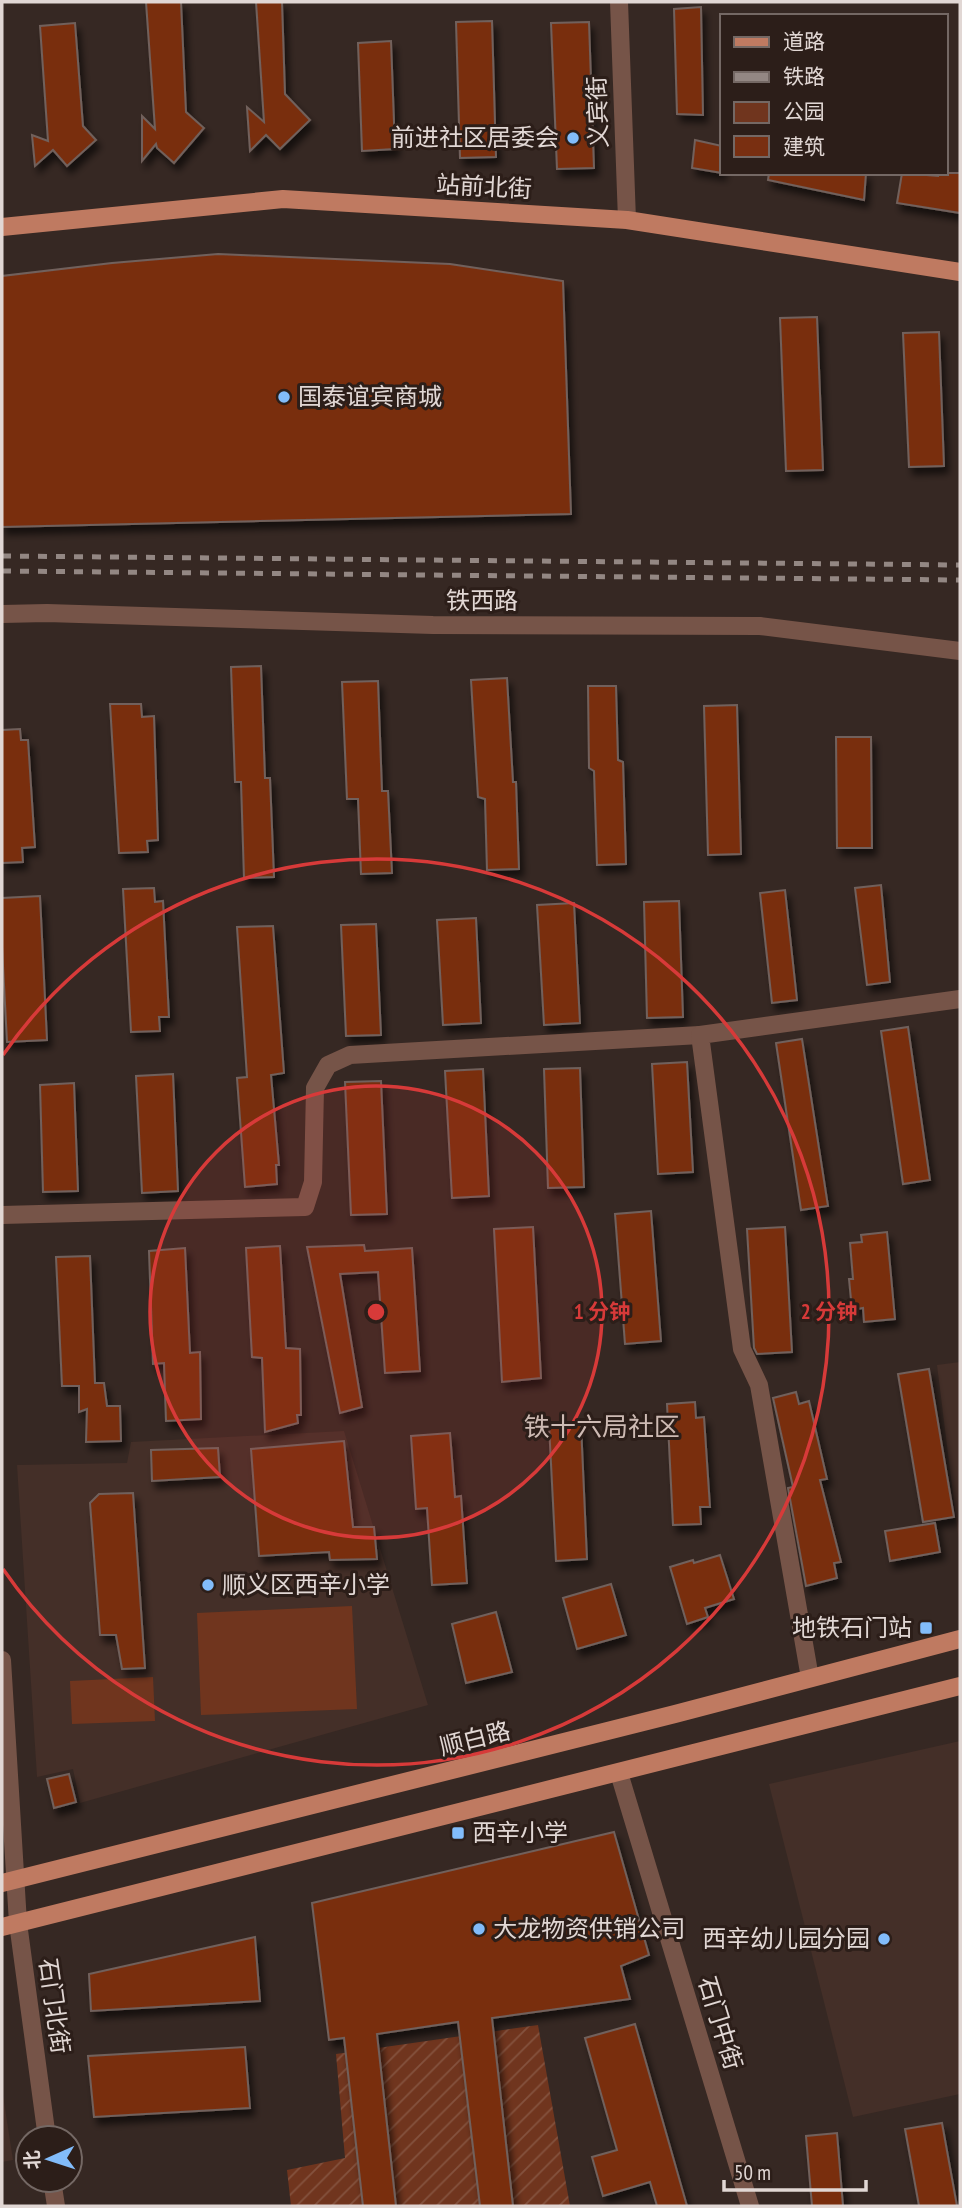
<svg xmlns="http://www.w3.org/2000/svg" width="962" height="2208" font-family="'PT Sans Narrow','Noto Sans SC',sans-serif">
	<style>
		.built { fill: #442f28 }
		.green { fill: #70351e }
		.garden { fill: url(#garden-furrows) }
		.building { fill: #792f11; stroke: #71615b; stroke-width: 2; filter: url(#shadow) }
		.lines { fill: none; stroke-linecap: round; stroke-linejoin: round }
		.minor { stroke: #765448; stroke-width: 18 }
		.major { stroke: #bf7a61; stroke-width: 18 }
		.rail { stroke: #938783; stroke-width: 5; stroke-dasharray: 9 9; stroke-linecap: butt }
		.ring { fill: none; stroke: #d73a39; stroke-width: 3.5 }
		.poi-dot { fill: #82bcfa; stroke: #2c1e19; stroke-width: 2.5 }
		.labels { text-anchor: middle; stroke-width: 6; stroke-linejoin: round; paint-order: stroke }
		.street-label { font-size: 24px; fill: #e1d7d4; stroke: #2c1e19 }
		.poi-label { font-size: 24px; fill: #e1d7d4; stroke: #2c1e19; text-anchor: start }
		.neighbourhood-label { font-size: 26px; fill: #cdbab3; stroke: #2c1e19 }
		.centre { fill: #d73a39; stroke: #2c1e19; stroke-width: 3.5 }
		.ring-label { font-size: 21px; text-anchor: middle; font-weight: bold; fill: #d73a39; stroke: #2c1e19; stroke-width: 6; stroke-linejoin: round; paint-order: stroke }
	</style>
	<defs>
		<pattern id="garden-furrows" width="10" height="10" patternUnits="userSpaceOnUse" patternTransform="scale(1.75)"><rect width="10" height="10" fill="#70351e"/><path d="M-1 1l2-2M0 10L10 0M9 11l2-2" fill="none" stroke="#84523e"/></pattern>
		<filter id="shadow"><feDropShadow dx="4" dy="7" stdDeviation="3.5" flood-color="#0009"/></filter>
	</defs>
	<rect width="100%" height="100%" fill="#362823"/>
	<g class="built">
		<path d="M960 1362V1550L937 1365Z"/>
		<path d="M344 1431 428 1705 80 1803 73 1769 37 1777 17 1465 127 1463 131 1442Z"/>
		<path d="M960 1741V2094L853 2117 769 1784Z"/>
		<path d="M2 2089 13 2160 2 2162Z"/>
	</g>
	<g class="green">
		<path d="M352 1606 357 1709 201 1715 197 1613Z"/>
		<path d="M153 1677 155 1721 72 1724 70 1681Z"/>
	</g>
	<path class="garden" d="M538 2025 570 2206H291L287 2170 345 2158 336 2054Z"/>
	<g class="building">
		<path d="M146 2H181L186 112 204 128 174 163 157 148 156 144 142 161V116L155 129Z"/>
		<path d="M256 2H282L285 94 310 120 280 149 266 135 250 151 247 107 264 122Z"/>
		<path d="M701 7 703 115 677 114 674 9Z"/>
		<path d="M492 21 496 157 460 158 456 22Z"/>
		<path d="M589 22 594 168 557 169 551 23Z"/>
		<path d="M75 23 83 126 96 140 67 166 53 150 35 166 32 135 48 141 40 26Z"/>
		<path d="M391 41 395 149 362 151 358 43Z"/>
		<path d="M695 140 722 146V173L692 168Z"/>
		<path d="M769 173H866L864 200 768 180Z"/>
		<path d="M902 173 938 176V173H960V213L897 203Z"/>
		<path d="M218 254 450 264 563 281 571 514 2 527V276L112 263Z"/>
		<path d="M817 317 823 470 786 471 780 318Z"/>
		<path d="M939 332 944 466 909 467 903 333Z"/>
		<path d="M261 666 265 778H270L274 877 244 878 241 782H235L231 667Z"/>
		<path d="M507 678 513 782H516L519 869 487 870 485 799 478 797 471 680Z"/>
		<path d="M378 681 382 791H388L392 873 361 874 358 799H347L342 682Z"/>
		<path d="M588 686H616L618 760 623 762 626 864 597 865 594 771 589 768Z"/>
		<path d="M110 704H141L142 717 154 716 158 840 147 841 148 852 119 853Z"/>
		<path d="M737 705 741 854 708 855 704 706Z"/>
		<path d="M20 729 21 740H28L35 847 22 848 23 862 2 863V730Z"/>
		<path d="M836 737H871L872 848H837Z"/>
		<path d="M881 885 890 982 867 985 855 888Z"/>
		<path d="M154 888 155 902 163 901 169 1017H159L160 1031 131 1032 123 889Z"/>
		<path d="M785 890 797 1000 772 1003 760 893Z"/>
		<path d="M40 896 47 1040 7 1042 2 947V898Z"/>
		<path d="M679 901 683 1017 647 1018 644 902Z"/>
		<path d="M574 903 580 1023 544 1025 537 905Z"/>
		<path d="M476 918 481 1023 443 1025 437 920Z"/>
		<path d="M376 924 381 1035 346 1036 341 925Z"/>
		<path d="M273 926 284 1073 271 1075 279 1165H276L277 1184 245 1187 237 1078 247 1077 237 927Z"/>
		<path d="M908 1027 930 1180 903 1184 881 1031Z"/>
		<path d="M802 1039 828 1206 801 1210 776 1043Z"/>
		<path d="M687 1062 693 1172 658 1174 652 1064Z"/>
		<path d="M580 1068 584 1187 548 1188 544 1069Z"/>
		<path d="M483 1069 489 1196 452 1198 445 1071Z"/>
		<path d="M173 1074 178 1191 142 1193 136 1076Z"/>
		<path d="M381 1081 387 1214 351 1215 345 1082Z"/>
		<path d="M74 1083 78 1191 43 1192 40 1085Z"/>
		<path d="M651 1211 661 1341 625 1344 615 1214Z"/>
		<path d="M533 1227 541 1378 502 1382 494 1229Z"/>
		<path d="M785 1227 792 1352 757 1354 754 1348 747 1229Z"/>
		<path d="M887 1232 895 1319 864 1322 863 1308 852 1310 849 1279H853L850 1243 862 1242 861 1235Z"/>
		<path d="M364 1245 365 1251 412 1248 420 1371 385 1373 378 1272 340 1274 362 1407 340 1413 307 1247Z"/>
		<path d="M280 1246 286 1348 300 1349 301 1415H297L298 1423 265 1432 262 1358 252 1357 246 1248Z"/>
		<path d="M185 1248 190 1353 200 1352 201 1419 166 1421 164 1363 153 1364 149 1251Z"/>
		<path d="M90 1256 95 1383H104L107 1406H120L121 1441 86 1442 87 1409 79 1412V1386H62L56 1257Z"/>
		<path d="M929 1369 954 1517 923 1522 898 1374Z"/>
		<path d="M796 1392 799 1404 809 1401 827 1479 820 1480 841 1562 834 1563 837 1578 806 1586 788 1488 793 1487 773 1398Z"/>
		<path d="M695 1402 696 1418 704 1417 710 1507H700L701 1524 673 1525 667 1404Z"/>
		<path d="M581 1424 587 1559 556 1561 549 1425Z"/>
		<path d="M450 1433 455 1497 461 1496 467 1583 432 1585 427 1508 416 1509 411 1436Z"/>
		<path d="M344 1441 353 1527H374L377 1559 330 1560 329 1552 259 1556 251 1449Z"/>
		<path d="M218 1448 220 1477 152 1481 151 1450Z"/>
		<path d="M133 1493 145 1668 122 1669 116 1635H100L90 1503 99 1494Z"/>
		<path d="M935 1523 940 1552 890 1561 885 1531Z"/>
		<path d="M720 1555 734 1599 705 1608 708 1617 687 1624 670 1567 693 1560 694 1563Z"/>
		<path d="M611 1584 626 1635 577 1649 563 1598Z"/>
		<path d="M496 1612 512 1672 466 1683 452 1624Z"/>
		<path d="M69 1774 76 1802 54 1808 47 1779Z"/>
		<path d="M614 1832 649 1955 621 1966 630 1999 492 2018 513 2206H480L458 2022 377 2034 396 2206H363L344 2038 329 2040 312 1903Z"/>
		<path d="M255 1937 260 2001 91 2011 89 1974Z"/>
		<path d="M635 2024 687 2206H657L650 2182 603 2196 592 2157 617 2150 585 2038Z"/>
		<path d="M245 2047 250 2108 94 2117 88 2056Z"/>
		<path d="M942 2123 957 2206H919L905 2129Z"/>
		<path d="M837 2133 843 2206H812L806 2136Z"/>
	</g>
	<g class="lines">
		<g class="minor">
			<path d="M619 2 627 220"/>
			<path d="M2 614 47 613 433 625 760 626 960 651"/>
			<path d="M2 1215 305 1207 313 1182 315 1088 328 1065 350 1055 700 1035"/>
			<path d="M2 1660 18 1923 47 2138"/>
			<path d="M810 1678 759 1385 742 1349 700 1035 960 999"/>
			<path d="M619 1773 750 2206"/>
			<path d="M52 2180 56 2206"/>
		</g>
		<g class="major">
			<path d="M2 227 283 199 627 220 960 272"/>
			<path d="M2 1883 675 1714 960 1639"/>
			<path d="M2 1927 960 1686"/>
		</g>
		<g class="rail">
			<path d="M2 556 960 565"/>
			<path d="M2 571 960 580"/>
		</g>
	</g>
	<circle cx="376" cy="1312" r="226" fill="#d73a39" fill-opacity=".12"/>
	<g class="ring">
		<circle cx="376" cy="1312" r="226"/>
		<path d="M3 1055A453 453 0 1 1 3 1569"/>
	</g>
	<g class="poi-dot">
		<circle cx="573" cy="138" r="7"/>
		<circle cx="284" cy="397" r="7"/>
		<circle cx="208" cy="1585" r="7"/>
		<rect x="919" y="1621" width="14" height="14" rx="3.5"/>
		<rect x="451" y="1826" width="14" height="14" rx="3.5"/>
		<circle cx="479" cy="1929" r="7"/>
		<circle cx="884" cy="1939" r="7"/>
	</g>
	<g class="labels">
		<g class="street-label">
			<text transform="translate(598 112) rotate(-92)" y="8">义宾街</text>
			<text transform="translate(484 187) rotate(3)" y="8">站前北街</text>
			<text x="482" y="609">铁西路</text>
			<text transform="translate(475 1739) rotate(-14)" y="8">顺白路</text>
			<text transform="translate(54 2006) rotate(82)" y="8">石门北街</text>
			<text transform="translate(720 2023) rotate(73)" y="8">石门中街</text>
		</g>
		<g class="poi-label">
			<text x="559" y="146" text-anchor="end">前进社区居委会</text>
			<text x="298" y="405">国泰谊宾商城</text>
			<text x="222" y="1593">顺义区西辛小学</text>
			<text x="912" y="1636" text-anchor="end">地铁石门站</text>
			<text x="472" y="1841">西辛小学</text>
			<text x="493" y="1937">大龙物资供销公司</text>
			<text x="870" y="1947" text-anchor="end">西辛幼儿园分园</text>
		</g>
		<g class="neighbourhood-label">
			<text x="602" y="1436">铁十六局社区</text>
		</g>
	</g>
	<circle cx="376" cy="1312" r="10" class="centre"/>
	<g class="ring-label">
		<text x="602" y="1319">1 分钟</text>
		<text x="829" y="1319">2 分钟</text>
	</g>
	<rect width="962" height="2208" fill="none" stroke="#e1d7d4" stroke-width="7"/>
	<rect x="720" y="14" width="228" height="161" fill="#2c1e19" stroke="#746864" stroke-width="2"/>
	<rect x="734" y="37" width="35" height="10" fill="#bf7a61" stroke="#746864" stroke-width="2"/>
	<text x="783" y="49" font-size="21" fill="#e1d7d4">道路</text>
	<rect x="734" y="72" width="35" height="10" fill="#938783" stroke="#746864" stroke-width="2"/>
	<text x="783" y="84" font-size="21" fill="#e1d7d4">铁路</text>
	<rect x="734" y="102" width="35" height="21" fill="#70351e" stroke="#746864" stroke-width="2"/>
	<text x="783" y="119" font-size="21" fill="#e1d7d4">公园</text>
	<rect x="734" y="136" width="35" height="21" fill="#792f11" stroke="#746864" stroke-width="2"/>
	<text x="783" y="154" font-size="21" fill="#e1d7d4">建筑</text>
	<g transform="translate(49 2159) rotate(267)"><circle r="33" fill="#2c1e19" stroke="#746864" stroke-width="2"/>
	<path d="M0-5L12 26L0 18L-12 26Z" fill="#82bcfa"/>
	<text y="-10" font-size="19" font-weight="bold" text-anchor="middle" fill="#e1d7d4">北</text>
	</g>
	<path d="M724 2180v10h142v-10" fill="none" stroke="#e1d7d4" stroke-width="3.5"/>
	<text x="734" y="2180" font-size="21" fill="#e1d7d4" stroke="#2c1e19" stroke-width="5" paint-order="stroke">50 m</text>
</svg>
